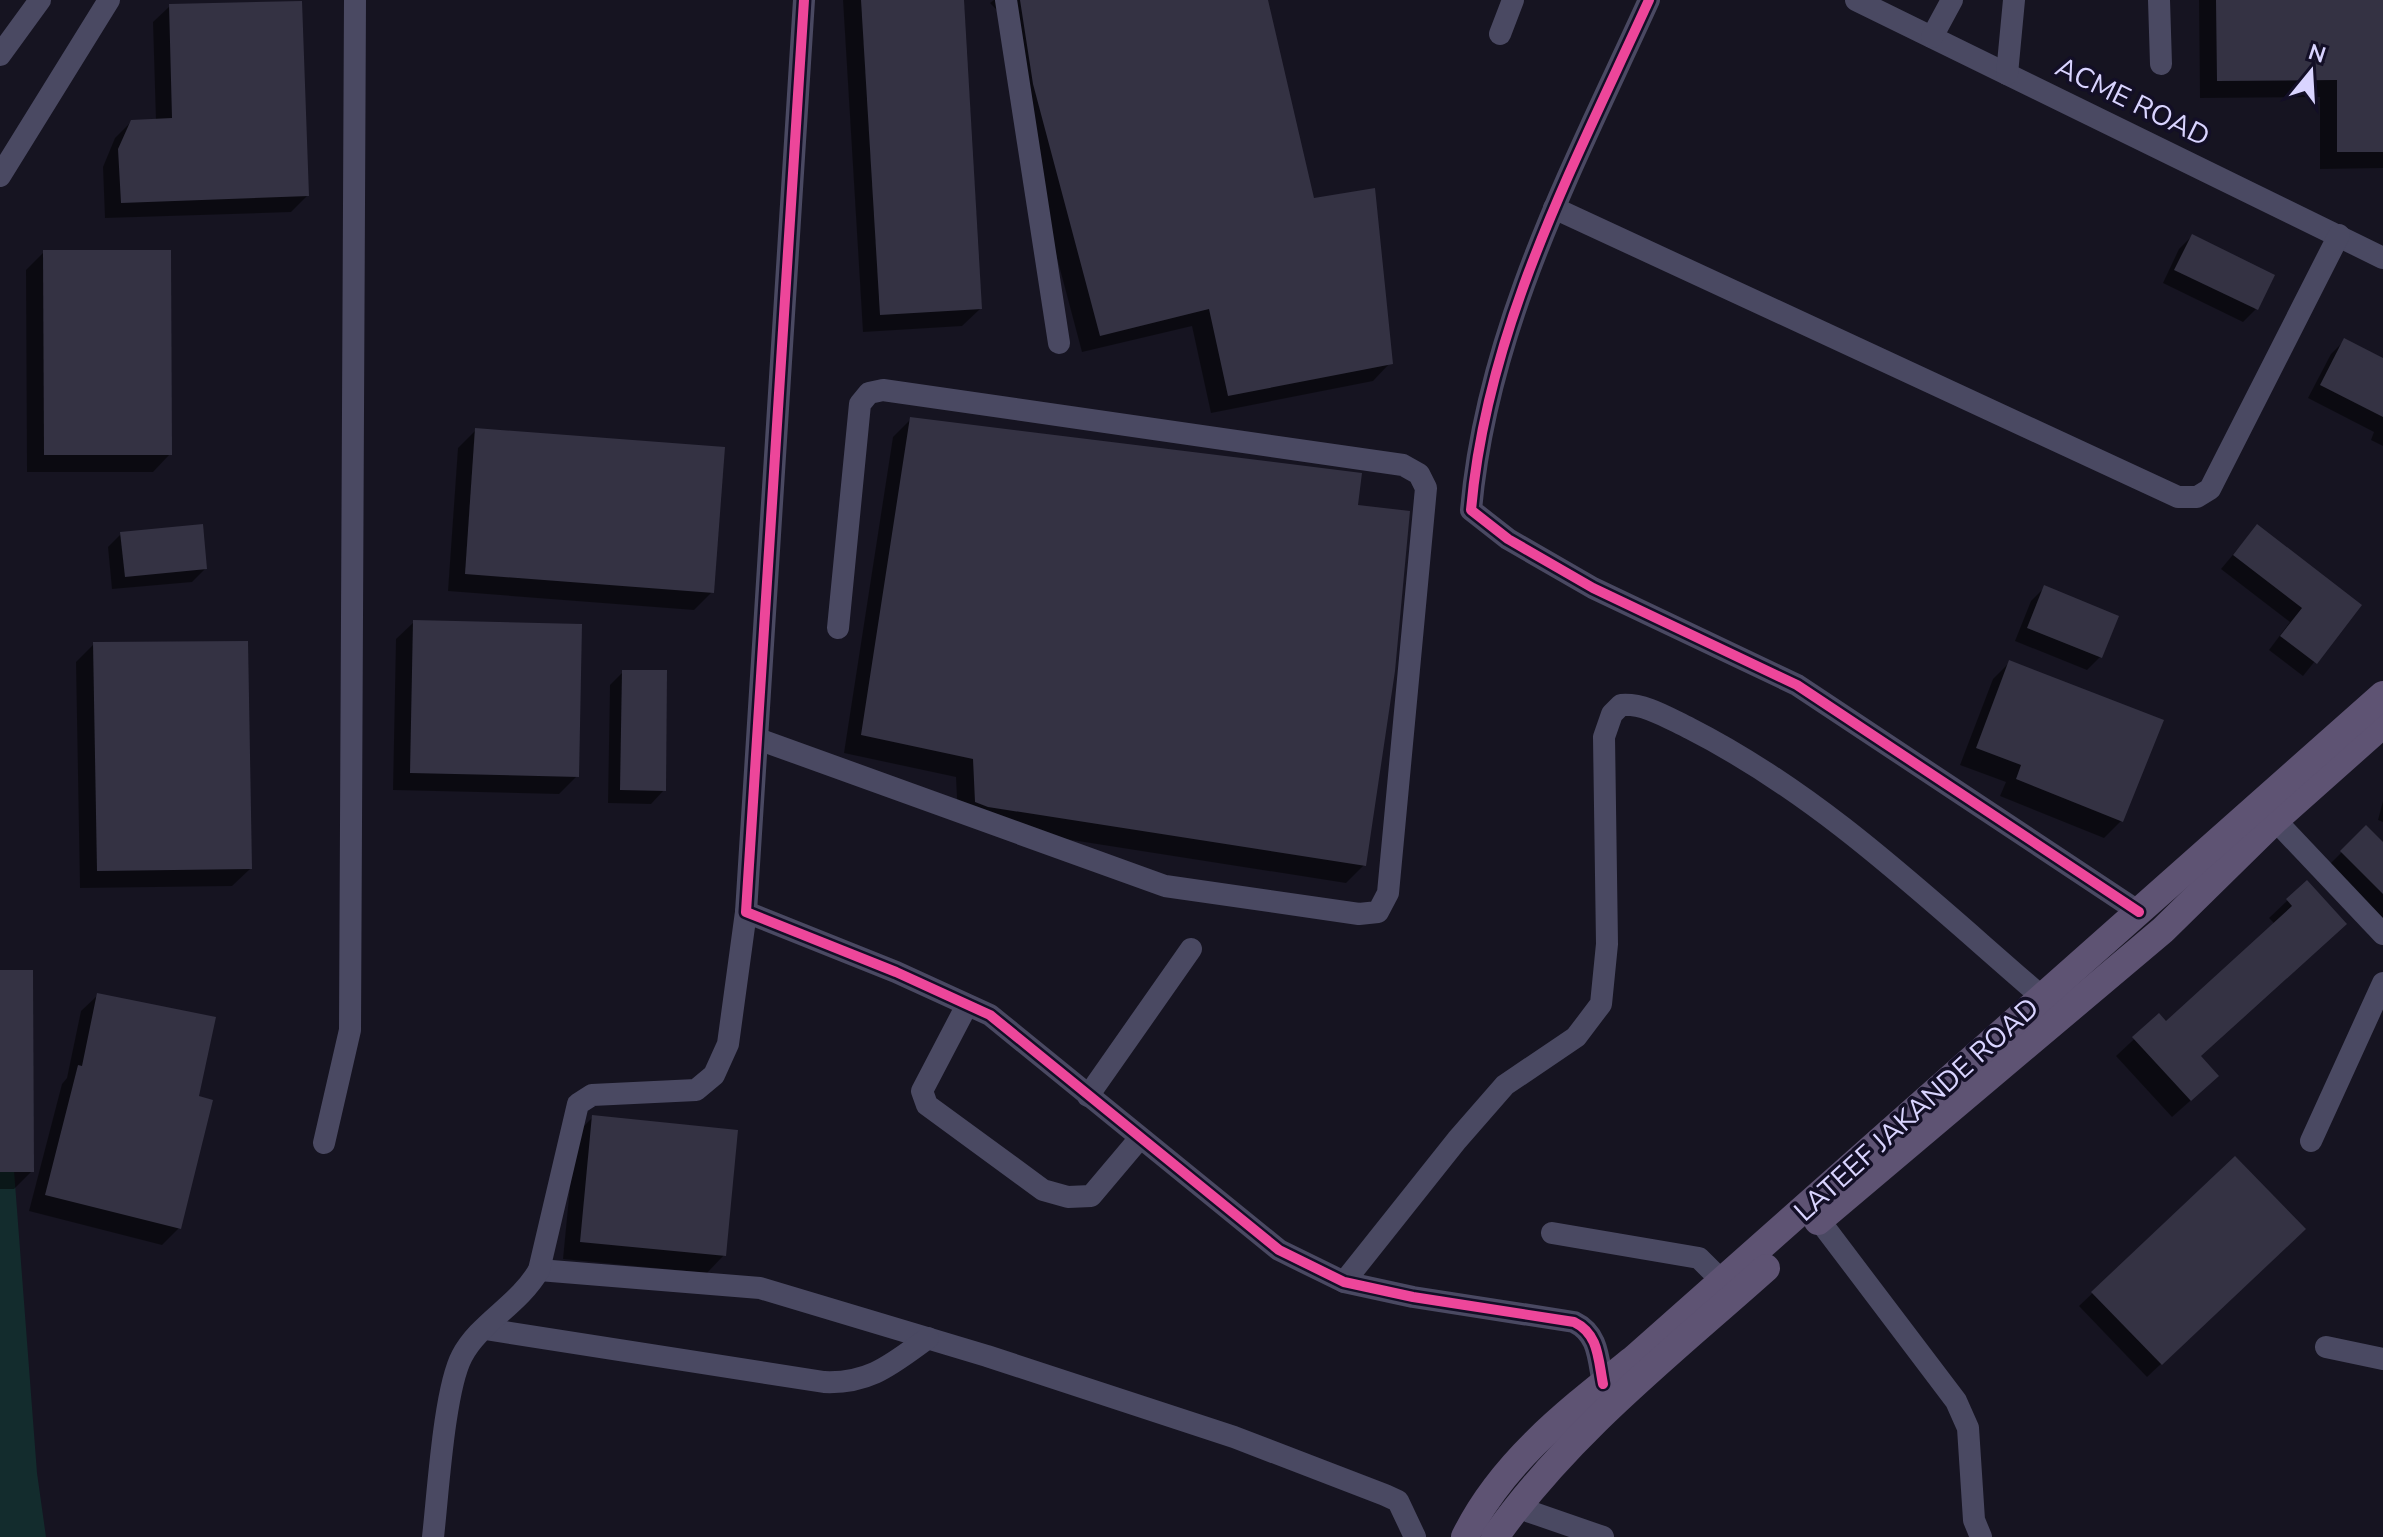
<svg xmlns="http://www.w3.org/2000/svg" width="2383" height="1537" font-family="'Nunito Sans',sans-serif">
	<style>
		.green { fill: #132c2d }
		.shadow { fill: #0007 }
		.building { fill: #343243 }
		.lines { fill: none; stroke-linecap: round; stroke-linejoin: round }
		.minor { stroke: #4a4962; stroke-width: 22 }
		.major { stroke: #5e5373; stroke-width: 28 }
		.cycleway-casing { stroke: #130f26; stroke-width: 15 }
		.cycleway { stroke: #ed469a; stroke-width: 10 }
		.labels { text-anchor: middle; stroke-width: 7; stroke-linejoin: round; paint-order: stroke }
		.street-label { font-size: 28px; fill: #d9d4ff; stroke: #130f26 }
	</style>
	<rect width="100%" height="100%" fill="#161421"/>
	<path class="green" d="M0 986 37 1473 46 1537H0Z"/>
	<g class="shadow">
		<path d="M843 0H962L980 309 962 326 863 332Z"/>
		<path d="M994 0H1266L1312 200 1390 363 1373 381 1211 413 1192 326 1082 352 1016 103 1003 16 990 3Z"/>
		<path d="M2199 0H2383V168L2320 169V97L2200 98Z"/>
		<path d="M170 6 307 196 291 212 105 218 103 167 115 138 131 122 156 121 153 22Z"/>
		<path d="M2192 236 2256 309 2243 322 2163 283 2179 249Z"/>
		<path d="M44 252 170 454 153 472H27L26 270Z"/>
		<path d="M2344 341 2383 359V446L2371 440 2374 432 2308 398 2331 354Z"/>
		<path d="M911 419 1356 507 1364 865 1346 883 969 824 958 820 956 777 844 753 893 437Z"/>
		<path d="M476 430 712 592 694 610 448 591 458 448Z"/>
		<path d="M2257 526 2359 606 2303 676 2269 650 2290 622 2221 569Z"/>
		<path d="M121 534 205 569 192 582 112 589 108 547Z"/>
		<path d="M2044 588 2100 657 2087 670 2015 641 2031 601Z"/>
		<path d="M414 622 577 776 559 794 393 790 396 639Z"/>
		<path d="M94 644 250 869 232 886 80 888 76 662Z"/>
		<path d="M2010 662 2161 721 2121 821 2104 838 2000 796 2006 782 1960 765 1993 679Z"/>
		<path d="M623 672 664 790 651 804 608 803 610 685Z"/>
		<path d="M2383 801V822L2378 820Z"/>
		<path d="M2366 828 2383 845V920L2329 865Z"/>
		<path d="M2306 883 2199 1057V1093L2172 1117 2116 1056 2159 1016 2166 1024 2275 924 2269 918Z"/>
		<path d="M0 972 32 1171 14 1189H0Z"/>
		<path d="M98 995 197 1098 179 1228 162 1245 29 1211 62 1084 67 1078 81 1011Z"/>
		<path d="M593 1117 724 1255 707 1273 563 1259 575 1135Z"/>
		<path d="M2235 1158 2291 1242 2147 1377 2079 1306Z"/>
	</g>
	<g class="building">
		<path d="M861 0H964L982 309 880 315Z"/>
		<path d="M1020 0H1268L1314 198 1375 188 1393 364 1228 396 1209 309 1100 336 1033 84Z"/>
		<path d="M2216 0H2383V152H2337V80L2217 81Z"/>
		<path d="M302 1 309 196 121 203 118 149 131 120 172 118 169 4Z"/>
		<path d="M2192 234 2275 275 2258 310 2174 270Z"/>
		<path d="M43 250H171L172 455H44Z"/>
		<path d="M2344 338 2383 358V417L2320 385Z"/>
		<path d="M910 417 1362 473 1358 505 1410 511 1395 671 1366 866 988 807 975 802 973 759 861 735Z"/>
		<path d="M475 428 725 447 714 593 465 574Z"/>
		<path d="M203 524 207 569 125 577 120 532Z"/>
		<path d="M2257 524 2362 605 2317 664 2280 636 2302 608 2233 555Z"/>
		<path d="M2044 585 2119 616 2102 658 2027 628Z"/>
		<path d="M413 620 582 624 579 777 410 773Z"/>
		<path d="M248 641 252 869 97 871 93 642Z"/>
		<path d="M2009 660 2164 720 2123 822 2016 779 2021 765 1976 748Z"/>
		<path d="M622 670H667L666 791 620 790Z"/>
		<path d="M2366 825 2383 842V894L2340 851Z"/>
		<path d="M2307 880 2347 924 2201 1056 2219 1076 2191 1101 2132 1037 2159 1013 2166 1021 2292 906 2286 899Z"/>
		<path d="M0 970H33L34 1172H0Z"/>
		<path d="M97 993 216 1017 199 1096 213 1100 181 1229 45 1195 78 1065 82 1066Z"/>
		<path d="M592 1115 738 1130 726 1256 580 1242Z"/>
		<path d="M2235 1156 2306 1229 2162 1365 2091 1292Z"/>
	</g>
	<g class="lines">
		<g class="minor">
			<path d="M1006 0 1059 343"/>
			<path d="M1649 0C1574 165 1487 327 1471 510L1508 539 1593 588 1797 685 2139 912"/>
			<path d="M1856 0 2383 258"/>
			<path d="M2159 0 2161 64"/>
			<path d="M1500 34 1513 0"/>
			<path d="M1932 37 1952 0"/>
			<path d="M0 55 40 0"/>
			<path d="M2007 74 2014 0"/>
			<path d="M0 176 109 0"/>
			<path d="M1554 208 2178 497H2197L2210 489 2339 235"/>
			<path d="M758 739 1165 886 1359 914 1378 912 1388 893 1426 488 1419 474 1403 465 883 390 869 393 860 404 838 628"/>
			<path d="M2275 820 2383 934"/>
			<path d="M746 912 896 972 990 1015 1279 1250 1344 1282 1413 1297 1574 1322C1599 1334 1598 1359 1603 1384"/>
			<path d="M967 1005 922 1091 927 1105 1043 1190 1068 1197 1091 1196 1140 1138"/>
			<path d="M1088 1096 1191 949"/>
			<path d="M2311 1141 2383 983"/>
			<path d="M324 1143 350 1030 355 0"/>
			<path d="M1819 1220 1956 1401 1968 1428 1974 1520 1981 1537"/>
			<path d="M1552 1233 1699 1258 1722 1281"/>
			<path d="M539 1270 760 1288 987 1356 1234 1437 1385 1495 1398 1501 1415 1537"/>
			<path d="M1344 1282 1457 1140 1505 1085 1576 1037 1601 1004 1607 944 1604 737 1612 714 1621 705C1645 703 1668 718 1689 728 1823 796 1929 900 2042 997"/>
			<path d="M485 1329 824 1382C870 1384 892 1364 928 1338"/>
			<path d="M2326 1347 2383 1359"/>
			<path d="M1516 1507 1603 1537"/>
			<path d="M433 1537C438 1494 444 1390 462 1356 479 1323 519 1305 539 1270L578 1104 592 1095 696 1090 714 1075 728 1044 746 912 804 0"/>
		</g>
		<g class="major">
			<path d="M1818 1221 2163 930 2275 820 2383 724"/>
			<path d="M1465 1537C1502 1461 1571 1409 1635 1358L2383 695"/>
			<path d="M1495 1537C1568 1433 1672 1352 1766 1268"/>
		</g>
		<defs>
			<g id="cycleway">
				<path d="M804 0 746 912 896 972 990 1015 1279 1250 1344 1282 1413 1297 1574 1322C1599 1334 1598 1359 1603 1384"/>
				<path d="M1649 0C1574 165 1487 327 1471 510L1508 539 1593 588 1797 685 2139 912"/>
			</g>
		</defs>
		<use href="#cycleway" class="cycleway-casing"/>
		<use href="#cycleway" class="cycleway"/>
	</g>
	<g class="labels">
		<g class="street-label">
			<text transform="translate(2133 101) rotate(26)" y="10">ACME ROAD</text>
			<text transform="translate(1916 1109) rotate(-42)" y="10">LATEEF JAKANDE ROAD</text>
		</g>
	</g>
	<g transform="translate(2311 72) rotate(18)" stroke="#130f26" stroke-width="6" paint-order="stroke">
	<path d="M0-6L14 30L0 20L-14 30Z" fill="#d9d4ff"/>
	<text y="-12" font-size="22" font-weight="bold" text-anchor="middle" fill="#d9d4ff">N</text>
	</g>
</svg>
